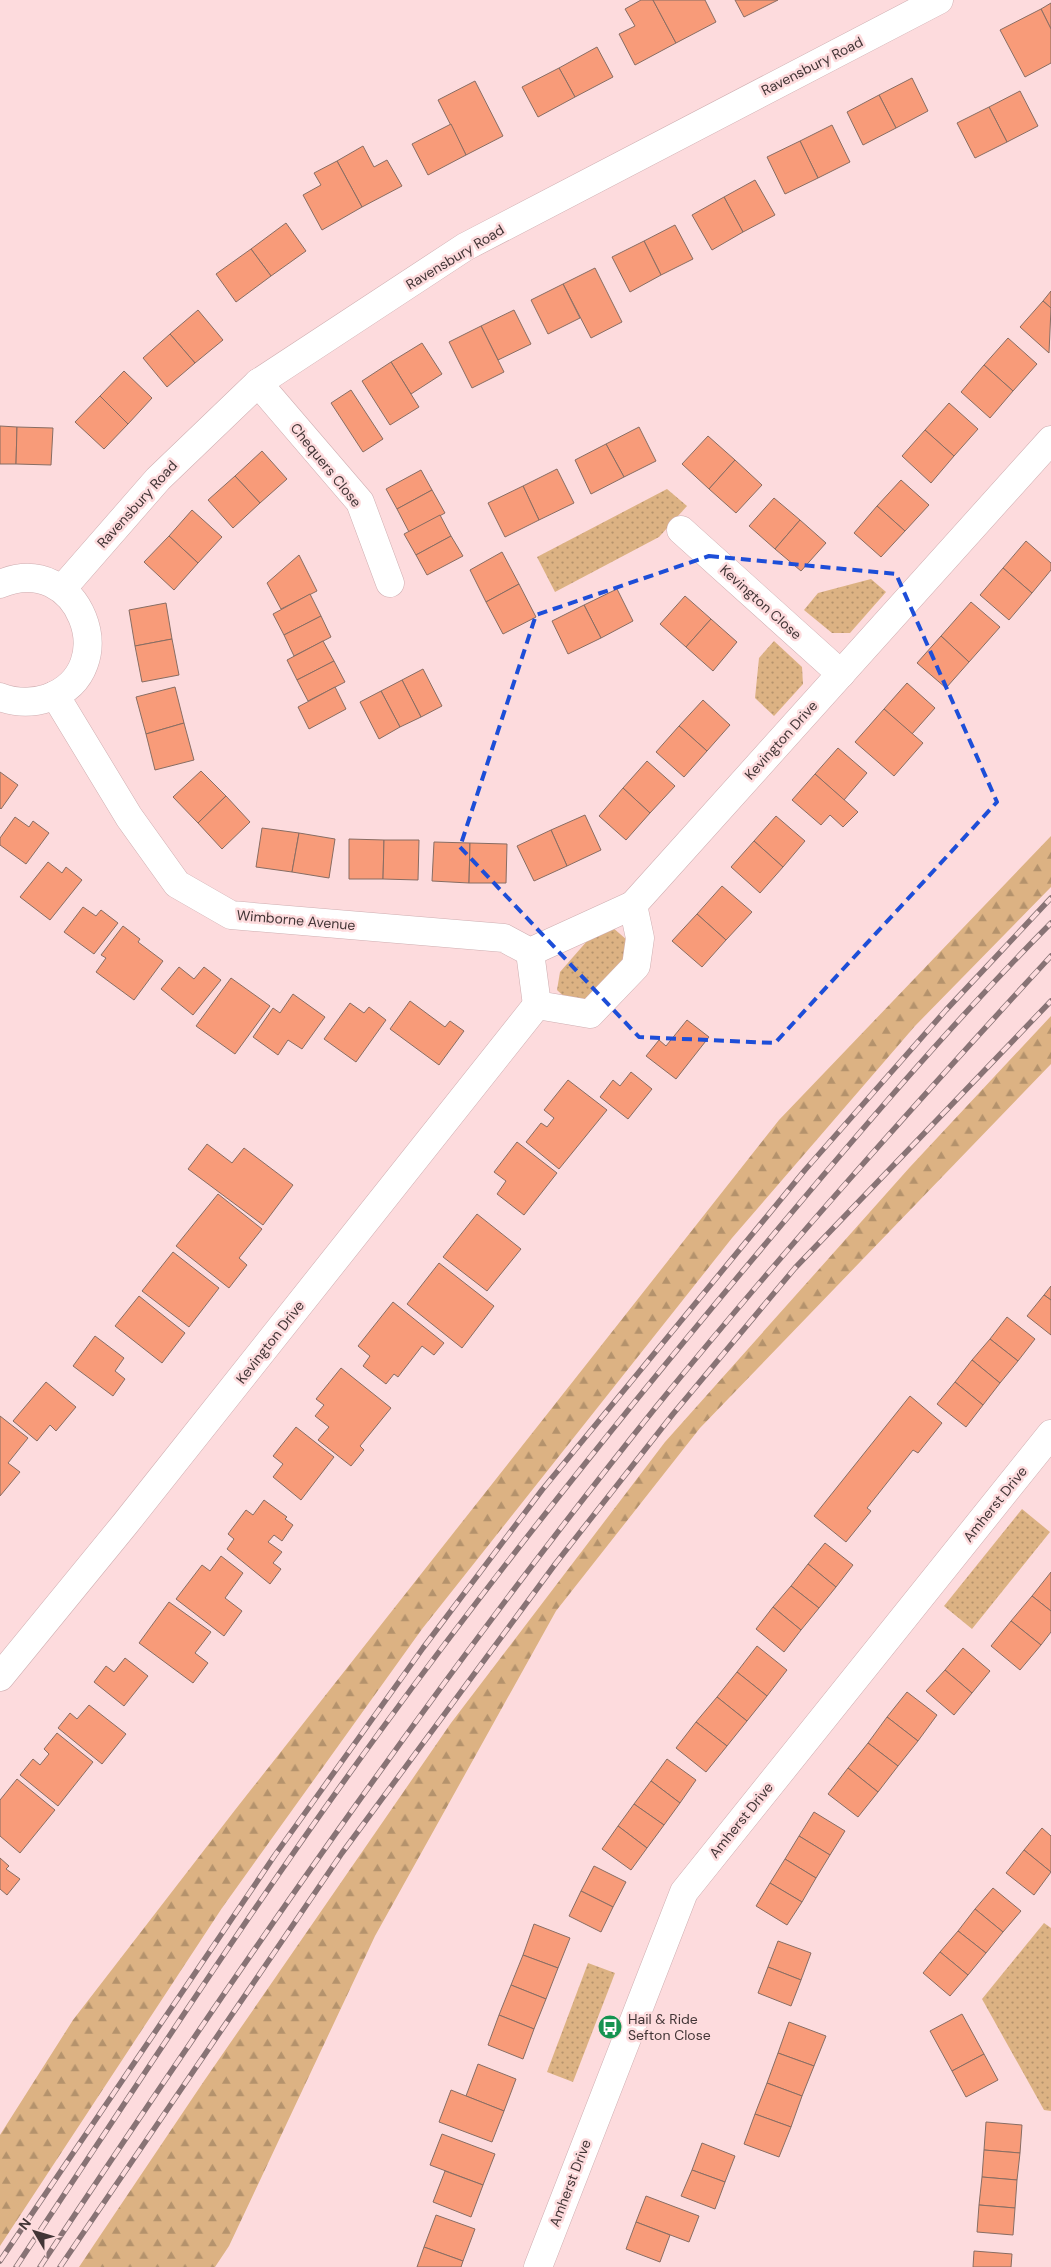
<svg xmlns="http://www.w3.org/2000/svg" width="1051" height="2267" font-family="'DM Sans',sans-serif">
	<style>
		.grass { fill: url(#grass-dots) }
		.forest { fill: url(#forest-firs) }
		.building { fill: #f89b79; stroke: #886d63 }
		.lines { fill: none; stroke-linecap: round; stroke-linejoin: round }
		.street-casing { stroke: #cfaeb1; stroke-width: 29 }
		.street { stroke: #fff; stroke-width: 28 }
		.rail-casing { stroke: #887375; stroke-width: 5.5 }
		.rail { stroke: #fddbdd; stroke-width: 4; stroke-dasharray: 11; stroke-linecap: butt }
		.marked { fill: none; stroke: #1d4ed8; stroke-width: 4; stroke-dasharray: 10 6; stroke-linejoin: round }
		.labels { text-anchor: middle; stroke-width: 5; stroke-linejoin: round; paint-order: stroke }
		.street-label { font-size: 14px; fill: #423536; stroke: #fddbdd }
		.poi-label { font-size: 14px; fill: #423536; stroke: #fddbdd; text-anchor: start }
	</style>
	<defs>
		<pattern id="grass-dots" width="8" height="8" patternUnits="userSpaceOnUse" patternTransform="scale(1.25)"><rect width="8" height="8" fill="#dcb283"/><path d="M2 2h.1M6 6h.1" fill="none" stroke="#b4926c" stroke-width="1.8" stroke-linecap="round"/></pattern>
		<pattern id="forest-firs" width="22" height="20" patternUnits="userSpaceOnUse" patternTransform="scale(1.25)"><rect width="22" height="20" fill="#dcb283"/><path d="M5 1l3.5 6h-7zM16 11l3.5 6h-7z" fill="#b4926c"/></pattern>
	</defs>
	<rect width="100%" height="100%" fill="#fddbdd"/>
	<g class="grass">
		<path d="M667 489 687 506 659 537 555 592 537 557Z"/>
		<path d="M871 579 886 592 850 633H832L804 610 818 593Z"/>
		<path d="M774 641 802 667 803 684 774 716 755 698 759 658Z"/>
		<path d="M612 927 627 940 625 959 590 997 572 1004 557 990 560 972 594 933Z"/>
		<path d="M1022 1509 1050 1532 972 1629 944 1606Z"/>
		<path d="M1044 1923 1051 1928V2111L1044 2110 982 1999Z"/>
		<path d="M588 1963 615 1973 573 2082 547 2072Z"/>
	</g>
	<g class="forest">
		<path d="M1051 836V887L915 1026 732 1238 422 1629 222 1908 0 2246V2135L73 2020 235 1810 779 1120Z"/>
		<path d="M1051 1016V1064L700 1428 556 1611 375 1936 229 2246 215 2267H79L204 2081 451 1723 665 1442 910 1167Z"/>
	</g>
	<g class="building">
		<path d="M641 0H653L676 43 635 65 619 34 635 26 625 9Z"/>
		<path d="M653 0H705L716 22 676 43Z"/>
		<path d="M735 0H778L744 17Z"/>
		<path d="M1051 3V29L1041 9Z"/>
		<path d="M1041 9 1051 29V63L1025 77 1000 30Z"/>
		<path d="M597 47 613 77 575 97 559 68Z"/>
		<path d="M559 68 575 97 538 117 522 87Z"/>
		<path d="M912 78 928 111 896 128 879 95Z"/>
		<path d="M475 81 503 136 466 155 438 100Z"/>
		<path d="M1020 91 1038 126 1007 142 989 107Z"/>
		<path d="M879 95 896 128 863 145 847 112Z"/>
		<path d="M989 107 1007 142 975 158 957 123Z"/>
		<path d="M451 124 466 155 428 175 412 144Z"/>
		<path d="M832 125 850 162 818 178 800 141Z"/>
		<path d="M800 141 818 178 785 194 767 157Z"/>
		<path d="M363 146 374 167 387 160 402 186 362 207 337 161Z"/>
		<path d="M337 161 362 207 322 230 303 195 321 185 314 173Z"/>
		<path d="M755 180 775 215 743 232 724 197Z"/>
		<path d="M724 197 743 232 712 250 692 215Z"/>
		<path d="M286 223 306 251 271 276 251 249Z"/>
		<path d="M675 225 693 259 661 275 644 241Z"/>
		<path d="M644 241 661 275 630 292 612 257Z"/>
		<path d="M251 249 271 276 236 302 216 274Z"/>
		<path d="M595 268 622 322 591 338 563 284Z"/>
		<path d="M563 284 580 318 548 334 531 300Z"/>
		<path d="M1051 291V308L1043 301Z"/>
		<path d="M1043 301 1051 308 1049 353 1020 327Z"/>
		<path d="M198 310 223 340 195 363 170 334Z"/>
		<path d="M514 310 531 344 498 360 481 326Z"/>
		<path d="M481 326 504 372 472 388 449 342Z"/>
		<path d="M170 334 195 363 167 387 143 358Z"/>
		<path d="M1008 338 1037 364 1013 391 984 365Z"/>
		<path d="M422 343 442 374 411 394 391 362Z"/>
		<path d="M391 362 419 407 390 425 362 381Z"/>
		<path d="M984 365 1013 391 990 418 961 392Z"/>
		<path d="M124 371 152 398 128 424 100 396Z"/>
		<path d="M351 390 383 439 363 452 331 403Z"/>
		<path d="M100 396 128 424 104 449 75 422Z"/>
		<path d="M949 403 978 429 954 456 925 430Z"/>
		<path d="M0 426 17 427 16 464H0Z"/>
		<path d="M17 427 53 428 51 465 16 464Z"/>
		<path d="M639 427 656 461 624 477 606 444Z"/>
		<path d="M925 430 954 456 931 483 902 456Z"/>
		<path d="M708 436 735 460 709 489 682 464Z"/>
		<path d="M606 444 624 477 591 494 575 460Z"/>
		<path d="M262 451 287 479 260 503 235 476Z"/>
		<path d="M735 460 762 485 736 513 709 489Z"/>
		<path d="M557 469 574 503 539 520 523 486Z"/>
		<path d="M421 470 432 490 397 509 386 489Z"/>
		<path d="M235 476 260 503 233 528 208 500Z"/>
		<path d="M901 480 929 505 905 531 877 506Z"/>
		<path d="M523 486 539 520 505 537 488 503Z"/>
		<path d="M432 490 445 513 409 532 397 509Z"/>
		<path d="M774 498 800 520 775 549 749 526Z"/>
		<path d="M877 506 905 531 881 557 854 533Z"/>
		<path d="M192 510 222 537 198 563 169 536Z"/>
		<path d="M440 515 451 536 416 555 404 534Z"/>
		<path d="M800 520 826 543 801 571 775 549Z"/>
		<path d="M169 536 198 563 174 590 144 562Z"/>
		<path d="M451 536 463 556 427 575 416 555Z"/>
		<path d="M1026 541 1051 563V570L1032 593 1003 568Z"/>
		<path d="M502 552 519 584 486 602 470 570Z"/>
		<path d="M299 555 317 591 281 609 267 583Z"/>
		<path d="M1003 568 1032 593 1009 620 980 595Z"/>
		<path d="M519 584 536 617 503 634 486 602Z"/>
		<path d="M617 589 633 621 601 638 584 605Z"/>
		<path d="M310 594 321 616 284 635 273 614Z"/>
		<path d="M685 596 711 619 686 647 660 624Z"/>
		<path d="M971 602 1000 627 969 662 941 636Z"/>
		<path d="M166 603 172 639 135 646 129 610Z"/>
		<path d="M584 605 601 638 568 654 552 621Z"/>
		<path d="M321 616 331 637 294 656 284 635Z"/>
		<path d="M711 619 737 642 713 671 686 647Z"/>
		<path d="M941 636 969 662 946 688 917 663Z"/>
		<path d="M172 639 179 675 142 682 135 646Z"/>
		<path d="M323 641 334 661 297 680 287 660Z"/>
		<path d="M334 661 345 682 308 701 297 680Z"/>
		<path d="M423 669 442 706 421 717 402 680Z"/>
		<path d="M402 680 421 717 400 727 381 691Z"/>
		<path d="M907 683 935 708 912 734 884 709Z"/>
		<path d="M175 687 184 723 146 734 136 697Z"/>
		<path d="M335 687 346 709 309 729 298 707Z"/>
		<path d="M381 691 400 727 379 739 360 702Z"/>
		<path d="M703 700 730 725 707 751 679 726Z"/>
		<path d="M884 709 923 743 894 776 855 742Z"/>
		<path d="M184 723 194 760 155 770 146 734Z"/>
		<path d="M679 726 707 751 684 777 656 752Z"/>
		<path d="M838 748 867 773 844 800 815 774Z"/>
		<path d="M647 761 675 786 650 813 623 788Z"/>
		<path d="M201 771 226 796 198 823 173 797Z"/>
		<path d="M0 772 18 785 1 809 0 808Z"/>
		<path d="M815 774 858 812 843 827 830 815 821 825 792 800Z"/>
		<path d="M623 788 650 813 626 840 599 816Z"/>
		<path d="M226 796 250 822 222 849 198 823Z"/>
		<path d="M585 815 601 850 567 866 551 830Z"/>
		<path d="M776 816 805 841 783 867 754 841Z"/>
		<path d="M15 817 29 827 33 821 49 833 26 864 0 845V838Z"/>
		<path d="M262 828 299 833 292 872 256 867Z"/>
		<path d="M551 830 567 866 534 881 517 846Z"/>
		<path d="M299 833 335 839 329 878 292 872Z"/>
		<path d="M349 839 384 840 383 879H349Z"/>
		<path d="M384 840H419L418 880 383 879Z"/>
		<path d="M754 841 783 867 760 893 731 867Z"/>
		<path d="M434 842 470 843 469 883 432 881Z"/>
		<path d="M470 843 507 844 506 883H469Z"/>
		<path d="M48 862 62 873 66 867 82 880 50 920 20 897Z"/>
		<path d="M722 886 752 912 726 940 697 914Z"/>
		<path d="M83 907 96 916 101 910 118 923 94 954 64 932Z"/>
		<path d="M697 914 726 940 702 967 672 941Z"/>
		<path d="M123 926 140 939 138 942 163 961 134 1000 96 972 106 958 101 955Z"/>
		<path d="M179 967 194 979 204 967 221 980 193 1015 161 989Z"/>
		<path d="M231 978 270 1006 235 1054 196 1026Z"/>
		<path d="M293 994 325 1017 302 1049 288 1040 278 1055 253 1037 273 1008 280 1013Z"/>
		<path d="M410 1001 445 1027 450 1021 464 1031 439 1065 390 1029Z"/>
		<path d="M350 1003 364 1013 369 1007 386 1020 356 1062 324 1039Z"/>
		<path d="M687 1020 709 1037 676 1079 646 1056 659 1040 666 1046Z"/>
		<path d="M631 1072 652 1089 628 1119 600 1097 613 1080 620 1086Z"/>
		<path d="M568 1080 607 1110 559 1169 526 1142 541 1123 547 1127 554 1118 544 1110Z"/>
		<path d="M517 1142 557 1173 524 1215 497 1194 506 1181 494 1172Z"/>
		<path d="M207 1144 232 1163 244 1148 293 1185 263 1225 188 1169Z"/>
		<path d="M218 1194 262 1229 239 1258 247 1265 229 1288 176 1246Z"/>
		<path d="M477 1214 521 1249 487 1291 443 1257Z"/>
		<path d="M173 1252 219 1288 189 1327 142 1291Z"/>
		<path d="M439 1263 494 1306 462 1348 407 1304Z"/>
		<path d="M1051 1286V1300L1044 1295Z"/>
		<path d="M1044 1295 1051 1300V1335L1027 1316Z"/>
		<path d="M139 1296 185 1333 162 1363 115 1326Z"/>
		<path d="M393 1302 444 1343 434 1355 422 1346 398 1377 394 1374 386 1384 363 1366 370 1356 358 1346Z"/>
		<path d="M1007 1317 1035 1339 1018 1361 990 1339Z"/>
		<path d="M95 1336 124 1358 115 1371 125 1379 113 1396 73 1366Z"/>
		<path d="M990 1339 1018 1361 1000 1383 972 1360Z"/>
		<path d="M972 1360 1000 1383 983 1405 955 1382Z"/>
		<path d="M341 1368 391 1408 360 1446 364 1450 351 1466 318 1440 329 1427 315 1416 324 1405 316 1399Z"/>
		<path d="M46 1382 76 1407 56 1431 50 1425 37 1441 13 1421Z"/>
		<path d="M955 1382 983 1405 966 1427 937 1404Z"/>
		<path d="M910 1396 942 1423 918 1453 913 1450 867 1508 871 1511 846 1542 814 1516Z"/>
		<path d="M0 1416 28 1438 8 1463 20 1472 0 1496Z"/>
		<path d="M296 1427 334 1457 301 1500 273 1477 283 1464 273 1456Z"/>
		<path d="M264 1500 287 1517 285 1519 293 1525 282 1541 274 1535 268 1542 282 1552 273 1563 281 1569 270 1584 227 1549 234 1539 228 1534 246 1510 253 1515Z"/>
		<path d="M825 1543 853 1565 836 1587 808 1564Z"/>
		<path d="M221 1556 243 1573 225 1598 242 1611 224 1636 176 1599 202 1565 210 1571Z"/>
		<path d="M808 1564 836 1587 819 1608 791 1586Z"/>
		<path d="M1051 1572V1611L1032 1596Z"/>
		<path d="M791 1586 819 1608 801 1630 773 1607Z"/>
		<path d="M1032 1596 1051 1611V1632L1041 1645 1011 1621Z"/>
		<path d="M169 1602 211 1632 195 1653 208 1663 193 1683 139 1643Z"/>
		<path d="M773 1607 801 1630 784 1652 756 1629Z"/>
		<path d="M1011 1621 1041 1645 1020 1670 991 1646Z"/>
		<path d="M757 1646 787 1670 767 1696 737 1672Z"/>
		<path d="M963 1648 990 1671 972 1693 945 1670Z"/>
		<path d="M125 1658 148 1676 124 1706 94 1682 106 1666 114 1672Z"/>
		<path d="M945 1670 972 1693 954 1715 926 1691Z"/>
		<path d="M737 1672 767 1696 747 1721 717 1697Z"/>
		<path d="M907 1692 937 1715 918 1741 887 1717Z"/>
		<path d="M717 1697 747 1721 727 1746 696 1722Z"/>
		<path d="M89 1705 126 1734 102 1764 58 1728 70 1713 77 1719Z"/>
		<path d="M887 1717 918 1741 898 1766 868 1743Z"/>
		<path d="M696 1722 727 1746 706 1772 676 1748Z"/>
		<path d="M57 1733 93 1762 58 1806 20 1775 33 1759 40 1765 49 1754 44 1749Z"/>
		<path d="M868 1743 898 1766 878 1792 848 1768Z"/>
		<path d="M667 1759 696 1780 680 1803 651 1781Z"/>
		<path d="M848 1768 878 1792 858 1817 828 1794Z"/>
		<path d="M17 1779 55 1810 20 1853 0 1836V1800Z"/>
		<path d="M651 1781 680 1803 664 1825 634 1804Z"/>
		<path d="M634 1804 664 1825 647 1848 618 1826Z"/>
		<path d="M814 1812 845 1831 830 1855 799 1836Z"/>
		<path d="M618 1826 647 1848 631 1870 602 1849Z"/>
		<path d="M1042 1828 1051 1836V1872L1024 1850Z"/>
		<path d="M799 1836 830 1855 816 1878 785 1859Z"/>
		<path d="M1024 1850 1051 1872 1034 1895 1006 1873Z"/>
		<path d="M0 1858 9 1866 6 1869 20 1879 7 1895 0 1889Z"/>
		<path d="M785 1859 816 1878 802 1902 770 1883Z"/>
		<path d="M594 1866 626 1882 613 1907 581 1891Z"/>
		<path d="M770 1883 802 1902 787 1925 756 1906Z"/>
		<path d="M993 1888 1021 1911 1003 1932 975 1909Z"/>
		<path d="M581 1891 613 1907 601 1932 569 1916Z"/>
		<path d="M975 1909 1003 1932 986 1953 958 1931Z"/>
		<path d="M534 1924 570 1938 558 1968 523 1955Z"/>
		<path d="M958 1931 986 1953 968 1975 940 1952Z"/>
		<path d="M778 1941 811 1953 801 1980 768 1967Z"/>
		<path d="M940 1952 968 1975 950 1996 923 1973Z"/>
		<path d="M523 1955 558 1968 546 1999 511 1985Z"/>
		<path d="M768 1967 801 1980 791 2006 758 1993Z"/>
		<path d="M511 1985 546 1999 534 2029 499 2015Z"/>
		<path d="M962 2014 984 2054 952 2071 930 2031Z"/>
		<path d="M499 2015 534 2029 523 2059 488 2045Z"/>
		<path d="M789 2022 826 2036 814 2066 778 2053Z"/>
		<path d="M778 2053 814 2066 802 2096 767 2083Z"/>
		<path d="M984 2054 998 2080 966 2097 952 2071Z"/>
		<path d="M478 2064 516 2079 504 2111 466 2096Z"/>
		<path d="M767 2083 802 2096 791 2127 755 2114Z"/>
		<path d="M451 2090 504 2111 492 2142 439 2122Z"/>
		<path d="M755 2114 791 2127 779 2157 744 2144Z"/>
		<path d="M986 2122 1022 2125 1020 2153 984 2150Z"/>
		<path d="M442 2134 495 2154 483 2185 430 2165Z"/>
		<path d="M702 2143 735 2156 725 2182 692 2170Z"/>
		<path d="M984 2150 1020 2153 1017 2180 982 2177Z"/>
		<path d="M692 2170 725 2182 715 2209 681 2196Z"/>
		<path d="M445 2171 483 2185 471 2217 433 2202Z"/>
		<path d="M982 2177 1017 2180 1015 2208 979 2205Z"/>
		<path d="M646 2196 699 2216 689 2242 636 2222Z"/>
		<path d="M979 2205 1015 2208 1013 2235 977 2232Z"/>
		<path d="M436 2215 475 2229 463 2261 424 2247Z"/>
		<path d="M636 2222 670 2235 660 2262 626 2249Z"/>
		<path d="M424 2247 463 2261 461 2267H417Z"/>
		<path d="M974 2251 1012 2254 1011 2267H973Z"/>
	</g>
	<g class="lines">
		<defs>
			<g id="street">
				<path d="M258 383 360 502 390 583"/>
				<path d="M681 530 841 674"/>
				<path d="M0 584C79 550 125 670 48 698 33 703 16 703 0 697"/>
				<path d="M62 589 158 479 258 383 465 247 939 0"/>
				<path d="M55 695 129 817 177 884 231 915 504 938 530 952 633 905"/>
				<path d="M530 952 537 1005"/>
				<path d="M0 1677 125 1524 537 1005 590 1014 636 966 640 938 633 905 1051 440"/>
				<path d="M538 2267 684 1892 1051 1434"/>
			</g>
		</defs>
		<use href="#street" class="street-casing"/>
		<use href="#street" class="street"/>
		<defs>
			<g id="rail">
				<path d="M0 2261 275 1855 423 1648 542 1490 805 1170 946 1010 1051 898"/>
				<path d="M16 2267C136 2087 253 1905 381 1730 502 1564 630 1405 762 1248 855 1137 949 1026 1051 923"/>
				<path d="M40 2267C235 1973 435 1682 656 1407 782 1252 916 1103 1051 956"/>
				<path d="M60 2267 342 1853 556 1563 673 1414 795 1268 1051 1001"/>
			</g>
		</defs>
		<use href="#rail" class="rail-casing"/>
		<use href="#rail" class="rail"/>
	</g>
	<path class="marked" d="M709 556 896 574 997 802 775 1043 639 1037 460 847 536 615Z"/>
	<defs>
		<symbol id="bus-disc" viewBox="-11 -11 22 22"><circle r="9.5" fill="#159350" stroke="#fddbdd"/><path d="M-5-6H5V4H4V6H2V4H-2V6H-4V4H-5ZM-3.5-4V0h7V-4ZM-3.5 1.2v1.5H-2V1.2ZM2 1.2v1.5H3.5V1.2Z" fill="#fff"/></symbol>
	</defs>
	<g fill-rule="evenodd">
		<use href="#bus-disc" x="596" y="2013" width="28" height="28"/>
	</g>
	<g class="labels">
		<g class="street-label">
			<text transform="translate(812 66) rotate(-27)" y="5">Ravensbury Road</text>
			<text transform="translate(455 257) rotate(-31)" y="5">Ravensbury Road</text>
			<text transform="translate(326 465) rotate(51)" y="5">Chequers Close</text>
			<text transform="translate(137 504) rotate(-48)" y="5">Ravensbury Road</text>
			<text transform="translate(761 602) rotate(42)" y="5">Kevington Close</text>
			<text transform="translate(781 740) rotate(-48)" y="5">Kevington Drive</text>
			<text transform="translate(296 920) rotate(5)" y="5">Wimborne Avenue</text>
			<text transform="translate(270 1342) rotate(-52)" y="5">Kevington Drive</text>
			<text transform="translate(995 1504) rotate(-51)" y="5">Amherst Drive</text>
			<text transform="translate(741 1820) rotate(-51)" y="5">Amherst Drive</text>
			<text transform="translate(570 2183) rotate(-69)" y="5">Amherst Drive</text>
		</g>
		<g class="poi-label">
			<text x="628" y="2024">Hail &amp; Ride<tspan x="628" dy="16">Sefton Close</tspan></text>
		</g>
	</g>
	<g transform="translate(35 2232) rotate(308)" stroke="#fddbdd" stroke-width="4" paint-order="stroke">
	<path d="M0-4L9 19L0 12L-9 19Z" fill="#423536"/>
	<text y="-8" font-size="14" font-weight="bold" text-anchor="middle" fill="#423536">N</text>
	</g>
</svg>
